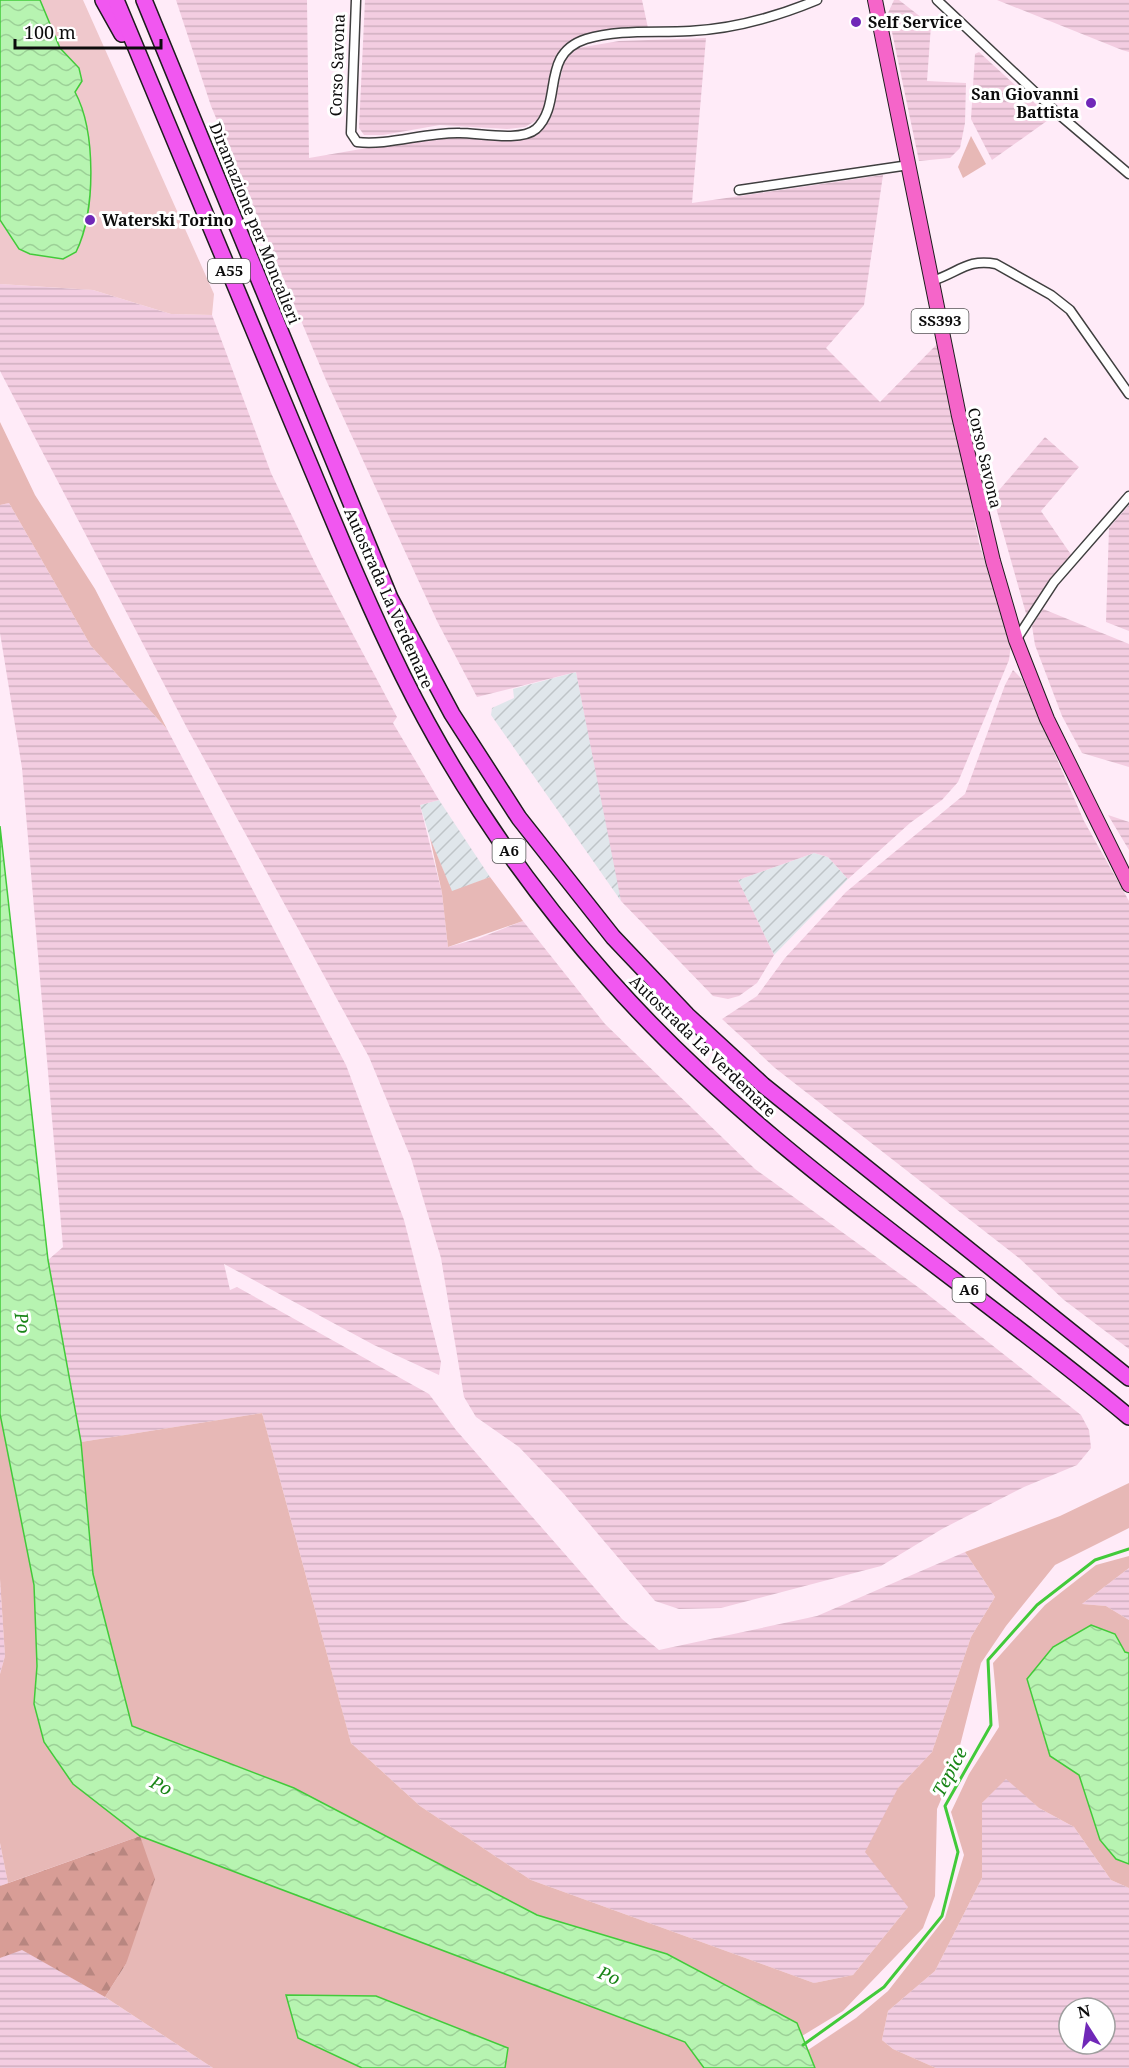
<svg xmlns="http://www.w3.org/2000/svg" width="1129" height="2068" font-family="'Noto Serif',serif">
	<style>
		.industrial { fill: url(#industrial-furrows) }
		.farmland { fill: url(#farmland-rules); fill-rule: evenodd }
		.grass { fill: #e7b8b6 }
		.forest { fill: url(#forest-firs) }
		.pitch { fill: #efc8cc }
		.water { fill: url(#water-waves); stroke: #42ca3a; stroke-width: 1.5 }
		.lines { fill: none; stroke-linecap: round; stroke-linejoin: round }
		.stream { stroke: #42ca3a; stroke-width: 3 }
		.minor-casing { stroke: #3f3f3f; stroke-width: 11 }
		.primary-casing { stroke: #1d1d1d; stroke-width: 16 }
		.motorway-casing { stroke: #1d1d1d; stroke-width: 18 }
		.minor { stroke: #fff; stroke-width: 8 }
		.primary { stroke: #f565c9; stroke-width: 14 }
		.motorway { stroke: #f157f0; stroke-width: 15 }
		.poi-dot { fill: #7028b8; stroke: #fff; stroke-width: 2 }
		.labels { text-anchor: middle; stroke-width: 6; stroke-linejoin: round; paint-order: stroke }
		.shield { fill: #fff; stroke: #555; stroke-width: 1.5 }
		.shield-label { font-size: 15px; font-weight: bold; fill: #0c0c0c }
		.poi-label { font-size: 16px; font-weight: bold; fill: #0c0c0c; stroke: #fff; text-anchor: start }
		.street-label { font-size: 16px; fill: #0c0c0c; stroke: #fff }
		.water-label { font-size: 18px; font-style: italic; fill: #1a8518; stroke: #fff }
	</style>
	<defs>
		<pattern id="industrial-furrows" width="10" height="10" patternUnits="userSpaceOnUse" patternTransform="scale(1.5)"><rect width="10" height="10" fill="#e0e6eb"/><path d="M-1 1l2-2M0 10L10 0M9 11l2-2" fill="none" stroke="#bfc4c8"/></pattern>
		<pattern id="farmland-rules" width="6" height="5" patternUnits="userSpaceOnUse" patternTransform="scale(1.5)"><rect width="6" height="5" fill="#f3cde1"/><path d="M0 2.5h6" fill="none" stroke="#cfafc0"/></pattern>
		<pattern id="forest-firs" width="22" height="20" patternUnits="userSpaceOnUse" patternTransform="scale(1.5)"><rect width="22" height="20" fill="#d89d96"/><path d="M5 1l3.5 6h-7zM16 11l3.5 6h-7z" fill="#b88680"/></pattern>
		<pattern id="water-waves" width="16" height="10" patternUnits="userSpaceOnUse" patternTransform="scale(1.5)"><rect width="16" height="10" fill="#b7f4b1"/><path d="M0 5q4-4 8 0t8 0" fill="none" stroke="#9cd097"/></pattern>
	</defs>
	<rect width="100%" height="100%" fill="#ffebf8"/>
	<g class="industrial">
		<path d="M576 672 619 885 621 901 491 715 492 708 514 698 513 689Z"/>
		<path d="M439 800 490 877 452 892 430 838 420 805Z"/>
		<path d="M814 853 828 857 848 879 774 955 738 880Z"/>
	</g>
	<g class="farmland">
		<path d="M176 0H307L309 158 442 135 488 137 540 130 550 119 565 59 578 48 619 41 706 38 692 203 883 175 864 305 826 348 880 402 939 342 979 543 1011 644 1009 660 958 782 942 800 910 823 848 879 828 857 814 853 738 880 774 955 757 983 739 996 728 999 713 996 621 901 576 672 477 697 437 621 326 380 211 106Z"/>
		<path d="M365 0H642L648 28 577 37 561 48 553 64 545 108 537 120 525 127 507 129 440 125 383 135H364L359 128Z"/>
		<path d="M894 0H899L931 25 927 81 966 83 965 123 960 148 950 158 919 161 888 13Z"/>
		<path d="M997 0H1129V52L1122 50Z"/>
		<path d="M979 52 1051 118 992 160 971 119 975 54Z"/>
		<path d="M0 284 93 290 171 314 212 315 271 473 317 567 397 717 393 723 439 800 420 805 442 893 448 947 477 939 523 921 605 1024 755 1169 922 1290 1081 1415 1089 1430 1091 1448 1077 1465 1024 1487 942 1529 881 1566 721 1608 679 1609 655 1601 564 1494 519 1447 476 1417 464 1397 441 1258 411 1158 369 1057 187 728 0 371Z"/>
		<path d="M1045 437 1079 467 1041 511 1072 556 1049 580 1027 617 993 497Z"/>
		<path d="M9 503 91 646 167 729 346 1065 404 1220 441 1362 439 1375 374 1345 224 1264 230 1290 237 1287 429 1394 456 1430 622 1619 659 1650 817 1616 965 1552 995 1597 971 1637 932 1752 898 1788 908 1907 853 1975 814 1983 531 1880 420 1806 351 1743 262 1413 81 1442 48 1260 63 1247 22 768 0 633V505Z"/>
		<path d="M1129 505V631L1106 622 1109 528Z"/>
		<path d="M1043 609 1129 644V767L1082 753 1062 716 1035 645 1032 626Z"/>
		<path d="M1013 670 1022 679 1084 821 1129 901V1349L1064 1300 1019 1258 775 1068 722 1019 757 996 785 958 846 892 965 794 1005 685Z"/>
		<path d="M1108 815 1129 822V850Z"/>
		<path d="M1129 1568V1620L1106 1606 1082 1604Z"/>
		<path d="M0 1579 5 1656 0 1674Z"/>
		<path d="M1006 1778 1039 1808 1074 1827 1111 1880 1129 1888V2068H936L893 2049 882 2040 888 2011 935 1971 982 1878V1803ZM1069 2008H1105V2044H1069Z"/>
		<path d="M0 1843 8 1883 0 1886Z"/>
		<path d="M21 1949 105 1997 213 2068H0V1958Z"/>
	</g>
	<g class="grass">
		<path d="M971 136 986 164 963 178 958 167Z"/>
		<path d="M0 422 35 495 95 589 167 729 91 646 9 503 0 505Z"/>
		<path d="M430 838 452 891 490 877 523 921 448 947 442 893Z"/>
		<path d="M262 1413 351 1743 420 1806 531 1880 814 1983 853 1975 908 1907 865 1852 898 1788 932 1752 971 1637 995 1597 965 1552 1060 1516 1129 1483V1528L1055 1565 1006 1626 981 1663 954 1769 937 1809 935 1896 923 1928 843 2011 802 2036 797 2023 667 1954 537 1915 294 1788 132 1726 93 1574 81 1442Z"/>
		<path d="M0 1414 34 1585 37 1666 34 1704 685 2042 704 2068H505L508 2048 376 1996 287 1995 298 2038 362 2068H213L105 1997 126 1964 140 1836 8 1883 0 1843V1674L5 1656 0 1579Z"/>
		<path d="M1129 1556V1568L1082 1604 1106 1606 1129 1620V1888L1111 1880 1074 1827 1039 1808 1006 1779 982 1803V1878L935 1971 888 2011 882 2040 893 2049 936 2068H815L808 2050 856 2018 888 1991 945 1918 964 1855 951 1812 969 1774 999 1727 993 1663 1045 1605 1096 1565Z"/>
	</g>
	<path class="forest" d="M140 1836 155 1879 126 1964 105 1997 22 1950 0 1958V1886Z"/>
	<path class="pitch" d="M0 0H83L214 294 212 315 171 314 93 290 0 284Z"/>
	<g class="water">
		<path d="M0 0H40L60 48 79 68 82 81 75 92C96 131 96 212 76 252L63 259 30 254 19 249 0 220Z"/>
		<path d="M0 826 48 1260 81 1442 93 1574 132 1726 294 1788 537 1915 667 1954 797 2023 815 2068H704L685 2042 140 1836 73 1784 44 1742 34 1704 37 1666 34 1585 0 1414Z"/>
		<path d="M1091 1625 1115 1634 1125 1652 1129 1653V1864L1116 1859 1100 1840 1079 1775 1050 1756 1027 1679 1053 1647Z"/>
		<path d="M286 1995 376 1996 508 2048 505 2068H362L298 2038Z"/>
	</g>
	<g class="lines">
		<path class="stream" d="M803 2045 884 1987 942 1916 958 1852 945 1806 991 1725 988 1660 1037 1605 1095 1560 1129 1549"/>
		<defs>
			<g id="minor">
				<path d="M356 0 351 133 357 142C388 146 426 132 460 133 479 133 521 142 536 129 564 103 539 54 586 39 619 29 656 33 690 31 734 29 776 17 817 0"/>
				<path d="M937 0 1056 112 1129 174"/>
				<path d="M739 190 909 165"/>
				<path d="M932 281C958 273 968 258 996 264L1051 295 1070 310 1129 394"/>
				<path d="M1016 640 1054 582 1129 496"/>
			</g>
			<path id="primary" d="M875 0 959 416 993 561 1016 640 1047 719 1129 885"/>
			<g id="motorway">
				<path d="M103 0 122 34"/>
				<path d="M116 0C175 141 233 281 292 422 328 507 362 593 403 676 457 785 529 889 609 979 760 1150 955 1272 1129 1417"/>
				<path d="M144 0 390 598 452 714 519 818 613 937 687 1015 763 1085 1129 1378"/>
			</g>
		</defs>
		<use href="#minor" class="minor-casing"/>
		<use href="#primary" class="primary-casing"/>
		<use href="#motorway" class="motorway-casing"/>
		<use href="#minor" class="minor"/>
		<use href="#primary" class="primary"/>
		<use href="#motorway" class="motorway"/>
	</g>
	<g class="poi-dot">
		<circle cx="856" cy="22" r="6"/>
		<circle cx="1091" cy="103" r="6"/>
		<circle cx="90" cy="220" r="6"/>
	</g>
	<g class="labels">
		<g class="shield">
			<rect x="208" y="259" width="42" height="24" rx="4.5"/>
			<rect x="911.5" y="309" width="57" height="24" rx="4.5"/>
			<rect x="492.5" y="839" width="33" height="24" rx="4.5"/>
			<rect x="952.5" y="1278" width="33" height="24" rx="4.5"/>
		</g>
		<g class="shield-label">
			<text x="229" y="276">A55</text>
			<text x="940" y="326">SS393</text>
			<text x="509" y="856">A6</text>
			<text x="969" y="1295">A6</text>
		</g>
		<g class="poi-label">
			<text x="868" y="28">Self Service</text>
			<text x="1079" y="100" text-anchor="end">San Giovanni<tspan x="1079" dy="18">Battista</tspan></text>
			<text x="102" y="226">Waterski Torino</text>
		</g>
		<g class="street-label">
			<text transform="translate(337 65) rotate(-88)" y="6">Corso Savona</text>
			<text transform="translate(255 223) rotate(68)" y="6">Diramazione per Moncalieri</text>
			<text transform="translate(985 458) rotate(77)" y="6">Corso Savona</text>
			<text transform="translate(389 598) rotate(66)" y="6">Autostrada La Verdemare</text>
			<text transform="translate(703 1046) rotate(44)" y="6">Autostrada La Verdemare</text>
		</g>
		<g class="water-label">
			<text transform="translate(22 1323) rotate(81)" y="6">Po</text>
			<text transform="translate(950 1772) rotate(-62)" y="6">Tepice</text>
			<text transform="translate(161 1786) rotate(27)" y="6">Po</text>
			<text transform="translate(609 1976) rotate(22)" y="6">Po</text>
		</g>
	</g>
	<g transform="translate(1087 2026) rotate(348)"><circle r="28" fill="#ffffff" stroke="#9e9e9e" stroke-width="1.5"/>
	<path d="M0-4.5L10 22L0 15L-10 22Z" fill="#7028b8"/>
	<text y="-9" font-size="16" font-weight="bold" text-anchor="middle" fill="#0c0c0c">N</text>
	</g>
	<path d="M15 39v9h146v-9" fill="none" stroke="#0c0c0c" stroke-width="3"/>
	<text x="24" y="39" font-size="18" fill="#0c0c0c" stroke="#ffffff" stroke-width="4.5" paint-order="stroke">100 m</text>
</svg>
